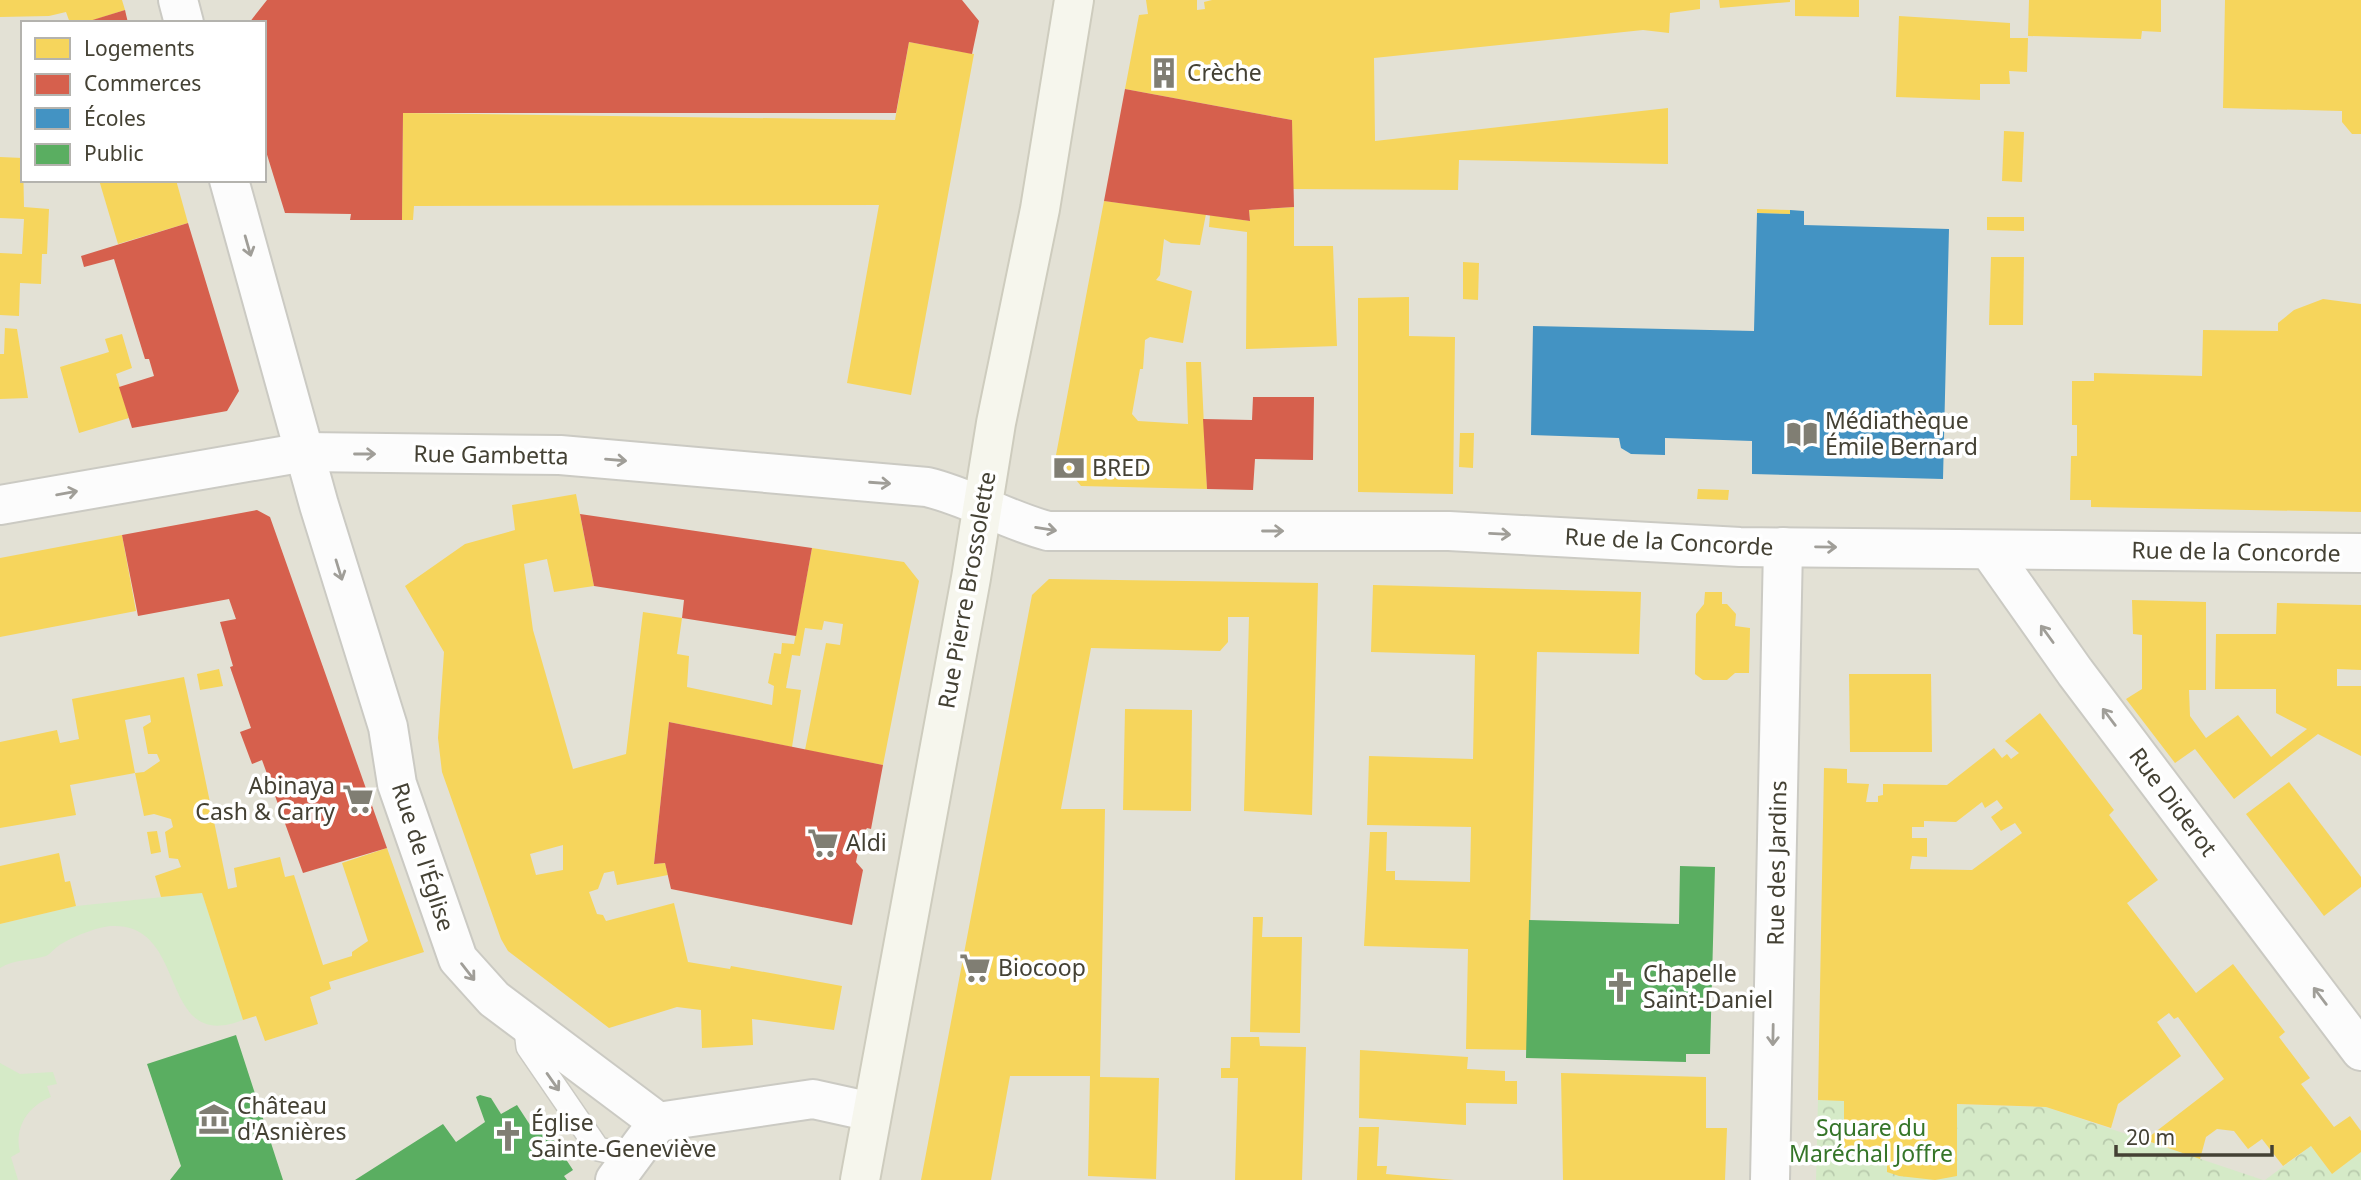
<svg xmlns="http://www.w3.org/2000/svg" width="2361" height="1180" font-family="'Noto Sans',sans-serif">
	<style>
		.residential { fill: #e3e1d5; fill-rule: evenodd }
		.grass { fill: #d5eac7 }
		.park { fill: url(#park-crowns) }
		.homes { fill: #f6d55c; fill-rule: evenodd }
		.shops { fill: #d6604d }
		.schools { fill: #4393c3 }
		.public { fill: #5aae61 }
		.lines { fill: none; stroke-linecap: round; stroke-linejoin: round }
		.service-casing { stroke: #cbcac3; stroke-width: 26 }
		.minor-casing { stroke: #cbcac3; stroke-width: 42 }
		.secondary-casing { stroke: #ceccbe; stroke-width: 42 }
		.service { stroke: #fcfcfc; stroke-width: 23 }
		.minor { stroke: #fcfcfc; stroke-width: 38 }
		.secondary { stroke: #f6f6ed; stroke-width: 38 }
		.oneway { stroke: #a09e98 }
		.labels { text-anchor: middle; stroke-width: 7; stroke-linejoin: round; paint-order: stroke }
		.poi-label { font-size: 23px; fill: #444134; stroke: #fff; text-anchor: start }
		.street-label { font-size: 23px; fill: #444134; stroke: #fff }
		.park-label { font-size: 23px; fill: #357528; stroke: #fff }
	</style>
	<defs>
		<pattern id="park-crowns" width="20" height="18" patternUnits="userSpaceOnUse" patternTransform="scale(1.75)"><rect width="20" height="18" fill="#d5eac7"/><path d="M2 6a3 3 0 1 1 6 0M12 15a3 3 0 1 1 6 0" fill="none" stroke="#b8caac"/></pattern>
	</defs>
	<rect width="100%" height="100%" fill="#eeeee8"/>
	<path class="residential" d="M0 0H2361V1180H0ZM23 23H264V180H23Z"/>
	<g class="grass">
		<path d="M202 893 243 1020C157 1054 190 924 113 926 99 926 75 936 63 943 56 946 52 953 46 956 30 961 15 959 0 968V924L76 906Z"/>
		<path d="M0 1063 20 1074 53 1072 57 1084 47 1086 51 1097C28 1106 14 1127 20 1152L11 1157 18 1180H0Z"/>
	</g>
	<g class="park">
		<path d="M1818 1100 2046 1107 2263 1180H1816Z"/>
		<path d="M2311 1146 2332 1174 2361 1152V1180H2265Z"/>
	</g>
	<g class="homes">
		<path d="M0 0H122L125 10 84 23H70L66 12 49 16 0 17Z"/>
		<path d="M1146 0H1197V10L1205 9 1204 2 1212 0H1700V9L1670 13 1669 33 1643 30 1374 58 1375 141 1668 108V164L1459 160 1458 190 1293 189 1292 120 1125 89 1139 15 1148 14Z"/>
		<path d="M1719 0H1790V2L1720 8Z"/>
		<path d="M1795 0H1859V17L1795 16Z"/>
		<path d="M2029 0H2161V32L2142 31 2141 39 2028 36Z"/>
		<path d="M2225 0H2361V134H2352L2342 122V111L2223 108Z"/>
		<path d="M1899 16 2010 23V38H2028L2027 72 2009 71 2010 84H1980V100L1896 97Z"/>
		<path d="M909 42 974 54 911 395 847 383 879 205 414 206 413 220H402L403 113 895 120Z"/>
		<path d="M2004 131 2024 132 2022 182 2002 181Z"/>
		<path d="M0 157 23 158 24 207 49 209 47 254H42L41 284 20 283 19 316 0 315V253L22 254 24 219 0 218Z"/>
		<path d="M99 180H176L188 223 118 244Z"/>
		<path d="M1104 201 1206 214 1200 245 1171 243 1164 239 1160 275 1156 280 1192 291 1183 343 1150 337 1145 340 1143 369H1140L1132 414 1138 421 1188 424 1186 362H1201L1207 489 1081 486 1056 455Z"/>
		<path d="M1294 207V246H1333L1337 346 1246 349 1247 232 1209 227 1210 215 1250 221 1249 210Z"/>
		<path d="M1757 209 1790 210V214L1757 213Z"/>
		<path d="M1987 217H2024V231L1987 230Z"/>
		<path d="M1991 257H2024L2023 325H1989Z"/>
		<path d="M1463 262 1479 263 1478 300 1463 299Z"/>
		<path d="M1409 297V336L1455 337 1453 494 1358 492V298Z"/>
		<path d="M2323 299 2361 304V512L2091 507V500H2070L2071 456H2077V425H2072V381H2094V373L2202 376 2203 330 2278 331V323L2294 310Z"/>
		<path d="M5 328 17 329 28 398 0 399V354H4Z"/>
		<path d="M122 334 132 368 116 374 129 418 79 433 60 367 109 352 105 339Z"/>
		<path d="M1460 433H1474L1473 468 1459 467Z"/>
		<path d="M1698 489 1729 490 1728 500 1697 499Z"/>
		<path d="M576 494 594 586 554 592 547 559 524 564 533 630 573 769 626 754 643 612 682 618 677 654 689 656 687 687 772 705 774 686 768 683 774 653 781 654 782 643 794 644 812 548 904 562 919 581 883 765 805 750 826 643 840 645 843 624 824 621 822 630 805 628 800 656 792 655 786 688 801 690 792 747 669 722 654 864 665 863 668 875 617 885 614 871 604 873 598 889 589 892 597 914 603 915 606 921 674 903 688 962 730 969 731 966 842 986 834 1030 752 1019 753 1045 702 1048 701 1010 677 1007 609 1028 508 951 501 939 442 772 438 738 444 652 405 586 465 544 515 530 512 505ZM563 845V870L536 875 530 854Z"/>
		<path d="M122 535 136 611 0 637V558Z"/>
		<path d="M1049 579 1318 583 1312 815 1244 811 1249 617H1228V642L1220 651 1091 648 1061 809H1105L1100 1077 1159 1078 1156 1179 1088 1176 1090 1076H1010L991 1180H921L1032 595Z"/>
		<path d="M1373 585 1641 592 1639 654 1537 652 1527 1050 1466 1049 1468 949 1364 946 1370 832H1387L1386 871H1395V880L1470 882 1471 827 1367 825 1369 756 1473 759 1475 655 1371 652Z"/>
		<path d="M1705 592H1722V604H1727L1736 614 1735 626 1750 628 1749 673H1735L1727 680H1703L1695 674 1696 614 1704 604Z"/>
		<path d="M2132 600 2206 602V690H2189L2190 716 2206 738 2238 715 2271 757 2307 729 2276 713V689H2215L2216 634H2276L2277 603 2361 605V670L2337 669V686H2361V756L2318 734 2234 799 2195 749 2175 763 2126 699 2142 689V635L2133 634Z"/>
		<path d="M219 669 223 686 200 690 197 674Z"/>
		<path d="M1849 674H1931L1932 752H1850Z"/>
		<path d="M184 677 228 889 237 887 234 868 280 857 285 877 294 875 323 965 352 956V952L368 941 342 863 387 848 424 952 329 982 331 989 310 997 318 1024 265 1041 256 1016 243 1020 202 893 161 897 155 876 181 867 178 859 169 858 165 832 173 827 171 819 154 814 144 816 135 773 144 772 160 761 157 754H148L143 727 151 722 150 715 125 720 135 773 70 785 76 815 0 828V742L57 730 60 743 79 739 72 699Z"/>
		<path d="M1125 709 1192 710 1191 811 1123 810Z"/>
		<path d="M2040 713 2114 810 2109 815 2158 880 2127 903 2196 993 2233 964 2285 1032 2279 1037 2310 1078 2301 1084 2334 1127 2350 1116 2361 1131V1152L2332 1174 2311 1146 2283 1166 2262 1139 2248 1149 2234 1131 2217 1129 2206 1137 2200 1159 2145 1140 2224 1079 2178 1017 2174 1019 2169 1013 2157 1022 2181 1056 2118 1104 2111 1128 2046 1107 1957 1104V1176L1935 1180 1899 1176 1887 1172V1152L1844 1151V1101L1818 1100 1824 768 1847 769V783L1869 784 1866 802H1878V796L1883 795V784L1947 785 1994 748 2002 758 2007 754 2011 759 2019 753 2005 741ZM1997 800 2003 808 1991 817 2001 831 2015 823 2022 833 1972 870 1910 869 1912 856 1927 857V838H1912V827H1924V821L1956 822 1982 802 1985 808Z"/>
		<path d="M2289 782 2361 877V887L2324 916 2246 814Z"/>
		<path d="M157 831 161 852 151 854 147 832Z"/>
		<path d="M59 853 65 882 70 881 76 906 0 924V866Z"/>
		<path d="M1253 917H1263L1262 937H1302L1300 1033 1250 1032Z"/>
		<path d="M1231 1037H1259L1260 1046 1306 1047 1302 1180H1235L1238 1078H1221V1068H1230Z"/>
		<path d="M1360 1050 1468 1057 1467 1069 1505 1071V1081H1517V1104L1466 1103V1125L1359 1118Z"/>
		<path d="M1561 1073 1706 1077V1128H1727L1725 1180H1563Z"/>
		<path d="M1359 1127H1379L1377 1166H1387L1386 1174 1454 1180H1357Z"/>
	</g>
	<g class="shops">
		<path d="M267 0H962L979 21 972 54 909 42 896 113H403L402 220H350L351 214 285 213 264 145V23H249Z"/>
		<path d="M125 10 128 23H86V22Z"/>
		<path d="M1125 89 1292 120 1294 207 1249 210 1250 221 1104 201Z"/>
		<path d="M188 223 239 391 227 411 132 428 119 387 154 376 149 359H145L114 259 84 267 81 256Z"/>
		<path d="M1253 397H1314L1313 460 1255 459 1253 490 1207 489 1203 419 1252 420Z"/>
		<path d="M257 510 270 517 387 848 303 873 262 760 252 764 240 732 251 728 230 667 233 666 220 622 236 619 229 599 138 616 122 535Z"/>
		<path d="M580 514 812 548 796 636 682 618 684 600 594 586Z"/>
		<path d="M669 722 883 765 871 829 867 828 861 837 856 862 863 870 852 925 671 889 665 863 654 864Z"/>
	</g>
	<path class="schools" d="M1790 210 1804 211V225L1949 229 1943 479 1752 474V441L1665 438V455L1631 454 1621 448 1619 438 1531 435 1533 326 1754 331 1757 213 1790 214Z"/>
	<g class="public">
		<path d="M1680 866 1715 867 1710 1054H1686V1062L1526 1058 1529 920 1679 924Z"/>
		<path d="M236 1035 283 1180H170L181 1166 147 1064Z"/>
		<path d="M480 1095 491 1098 501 1114 517 1105 532 1128 542 1123 573 1170 564 1176 567 1180H355L443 1124 456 1142 485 1122 476 1097Z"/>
	</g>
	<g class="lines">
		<defs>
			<path id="service" d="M525 1022 528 1047 598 1149 631 1156"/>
			<g id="minor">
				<path d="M178 0 184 23"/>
				<path d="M229 180 319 505 388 727 397 784 458 959 494 999 658 1122"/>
				<path d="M0 505 305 452 560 455 927 487C969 497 1006 520 1048 531H1449L1740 547 2361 553"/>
				<path d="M1989 550 2075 672 2361 1051"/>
				<path d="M658 1122 813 1099 872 1112"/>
				<path d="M615 1180 658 1122"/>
				<path d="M1770 1180 1783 547"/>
			</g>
			<path id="secondary" d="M860 1180 971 578 996 423 1040 209 1074 0"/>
		</defs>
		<use href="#service" class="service-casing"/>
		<use href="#minor" class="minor-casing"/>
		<use href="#secondary" class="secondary-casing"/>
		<use href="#service" class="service"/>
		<use href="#minor" class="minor"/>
		<use href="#secondary" class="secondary"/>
	</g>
	<defs><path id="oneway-shaft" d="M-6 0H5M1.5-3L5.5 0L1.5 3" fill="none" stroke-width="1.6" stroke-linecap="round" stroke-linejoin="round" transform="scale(1.75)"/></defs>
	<g class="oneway">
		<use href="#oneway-shaft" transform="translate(248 246) rotate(74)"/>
		<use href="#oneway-shaft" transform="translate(365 454)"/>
		<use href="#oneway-shaft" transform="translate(616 460) rotate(5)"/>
		<use href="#oneway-shaft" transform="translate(880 483) rotate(4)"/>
		<use href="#oneway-shaft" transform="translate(67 493) rotate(-10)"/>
		<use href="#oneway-shaft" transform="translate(1046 529) rotate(9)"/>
		<use href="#oneway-shaft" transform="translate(1273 531)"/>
		<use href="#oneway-shaft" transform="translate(1500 534) rotate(3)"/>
		<use href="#oneway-shaft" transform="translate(1826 547) rotate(1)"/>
		<use href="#oneway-shaft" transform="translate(339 570) rotate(73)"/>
		<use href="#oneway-shaft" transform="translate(2047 634) rotate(-126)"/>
		<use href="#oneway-shaft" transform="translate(2109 717) rotate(-127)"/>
		<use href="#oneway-shaft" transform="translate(468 972) rotate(52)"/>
		<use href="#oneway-shaft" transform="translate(2320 996) rotate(-127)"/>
		<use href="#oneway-shaft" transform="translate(1773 1035) rotate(91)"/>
		<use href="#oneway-shaft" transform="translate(553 1082) rotate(55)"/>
	</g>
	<defs>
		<symbol id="building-bare" viewBox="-9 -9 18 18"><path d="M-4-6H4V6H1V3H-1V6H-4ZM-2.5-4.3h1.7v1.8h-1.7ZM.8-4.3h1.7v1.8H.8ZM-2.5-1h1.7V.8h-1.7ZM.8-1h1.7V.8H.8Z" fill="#807e73" stroke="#fff" stroke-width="2.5" paint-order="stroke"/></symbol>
		<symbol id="library-bare" viewBox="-9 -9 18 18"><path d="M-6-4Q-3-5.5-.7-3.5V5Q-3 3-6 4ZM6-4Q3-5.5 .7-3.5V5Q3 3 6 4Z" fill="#807e73" stroke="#fff" stroke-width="2.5" paint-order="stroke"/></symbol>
		<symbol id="bank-bare" viewBox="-9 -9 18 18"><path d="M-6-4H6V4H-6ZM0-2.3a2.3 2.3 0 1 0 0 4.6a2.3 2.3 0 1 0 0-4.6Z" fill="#807e73" stroke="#fff" stroke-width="2.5" paint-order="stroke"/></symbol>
		<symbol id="supermarket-bare" viewBox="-9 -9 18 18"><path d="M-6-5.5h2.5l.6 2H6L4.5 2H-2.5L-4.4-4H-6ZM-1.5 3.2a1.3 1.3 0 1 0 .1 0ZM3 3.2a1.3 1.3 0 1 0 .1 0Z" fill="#807e73" stroke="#fff" stroke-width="2.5" paint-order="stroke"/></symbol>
		<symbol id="church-bare" viewBox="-9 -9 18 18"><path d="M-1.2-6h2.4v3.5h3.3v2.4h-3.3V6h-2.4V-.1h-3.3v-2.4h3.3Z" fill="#807e73" stroke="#fff" stroke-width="2.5" paint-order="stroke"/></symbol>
		<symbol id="museum-bare" viewBox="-9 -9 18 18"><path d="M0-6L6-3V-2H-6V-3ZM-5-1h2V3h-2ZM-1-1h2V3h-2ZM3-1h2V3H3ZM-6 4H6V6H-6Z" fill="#807e73" stroke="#fff" stroke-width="2.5" paint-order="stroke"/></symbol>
	</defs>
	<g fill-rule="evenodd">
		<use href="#building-bare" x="1142" y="51" width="44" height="44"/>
		<use href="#library-bare" x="1780" y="412" width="44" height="44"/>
		<use href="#bank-bare" x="1047" y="446" width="44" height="44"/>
		<use href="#supermarket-bare" x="336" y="777" width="44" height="44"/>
		<use href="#supermarket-bare" x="801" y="821" width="44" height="44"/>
		<use href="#supermarket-bare" x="953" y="946" width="44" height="44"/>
		<use href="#church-bare" x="1598" y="965" width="44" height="44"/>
		<use href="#museum-bare" x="192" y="1097" width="44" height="44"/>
		<use href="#church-bare" x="486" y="1114" width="44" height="44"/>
	</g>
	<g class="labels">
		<g class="poi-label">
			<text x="1187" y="81">Crèche</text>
			<text x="1825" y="429">Médiathèque<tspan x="1825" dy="26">Émile Bernard</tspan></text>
			<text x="1092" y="476">BRED</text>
			<text x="335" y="794" text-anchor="end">Abinaya<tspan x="335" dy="26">Cash &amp; Carry</tspan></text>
			<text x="846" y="851">Aldi</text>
			<text x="998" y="976">Biocoop</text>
			<text x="1643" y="982">Chapelle<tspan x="1643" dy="26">Saint-Daniel</tspan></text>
			<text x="237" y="1114">Château<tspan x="237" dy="26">d'Asnières</tspan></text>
			<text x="531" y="1131">Église<tspan x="531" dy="26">Sainte-Geneviève</tspan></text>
		</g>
		<g class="street-label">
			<text transform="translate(491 455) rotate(1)" y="8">Rue Gambetta</text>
			<text transform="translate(1669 542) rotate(3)" y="8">Rue de la Concorde</text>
			<text transform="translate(2236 552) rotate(1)" y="8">Rue de la Concorde</text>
			<text transform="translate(967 590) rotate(-80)" y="8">Rue Pierre Brossolette</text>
			<text transform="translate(2173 802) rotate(53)" y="8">Rue Diderot</text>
			<text transform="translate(423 857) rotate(72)" y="8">Rue de l'Église</text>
			<text transform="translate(1777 863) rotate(-89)" y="8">Rue des Jardins</text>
		</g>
		<g class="park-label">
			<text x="1871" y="1136">Square du<tspan x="1871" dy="26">Maréchal Joffre</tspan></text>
		</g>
	</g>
	<rect x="21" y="21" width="245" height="161" fill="#ffffff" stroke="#b4b3ae" stroke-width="2"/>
	<rect x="35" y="38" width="35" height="21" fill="#f6d55c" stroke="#b4b3ae" stroke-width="2"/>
	<text x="84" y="56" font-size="21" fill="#444134">Logements</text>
	<rect x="35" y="74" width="35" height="21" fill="#d6604d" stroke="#b4b3ae" stroke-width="2"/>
	<text x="84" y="91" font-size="21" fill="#444134">Commerces</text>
	<rect x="35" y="108" width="35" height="21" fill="#4393c3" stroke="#b4b3ae" stroke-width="2"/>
	<text x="84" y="126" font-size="21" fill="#444134">Écoles</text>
	<rect x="35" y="144" width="35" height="21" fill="#5aae61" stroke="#b4b3ae" stroke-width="2"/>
	<text x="84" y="161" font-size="21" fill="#444134">Public</text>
	<path d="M2116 1145v10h156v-10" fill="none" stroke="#444134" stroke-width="3.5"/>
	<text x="2126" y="1145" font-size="21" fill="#444134" stroke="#ffffff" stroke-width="5" paint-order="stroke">20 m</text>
</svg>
